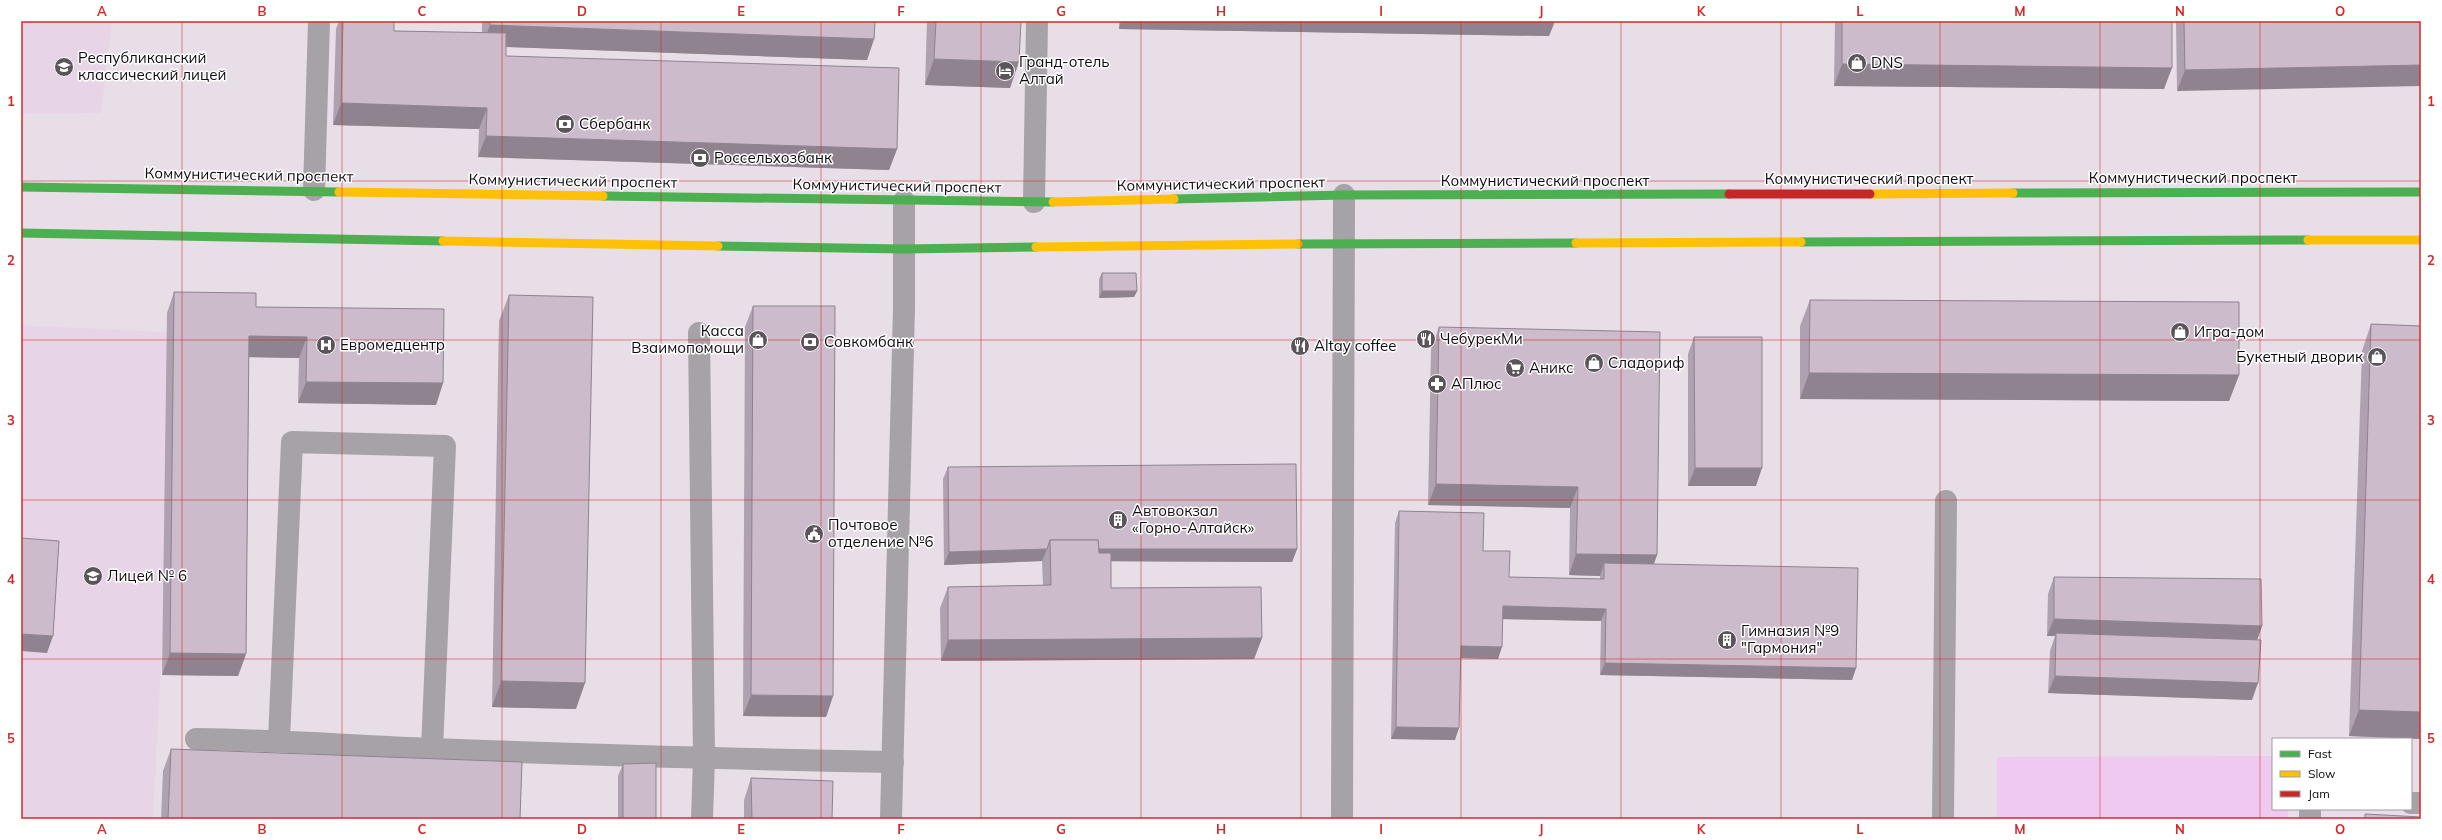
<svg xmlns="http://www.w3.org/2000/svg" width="2442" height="840" font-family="Mulish,sans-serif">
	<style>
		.built { fill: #e7d5e7 }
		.green { fill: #efc9ef }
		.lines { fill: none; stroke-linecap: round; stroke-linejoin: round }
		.lane { stroke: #a7a2a7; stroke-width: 22 }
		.street { stroke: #a7a2a7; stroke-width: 22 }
		.fast { stroke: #4caf50; stroke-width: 9 }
		.slow { stroke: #ffc107; stroke-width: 9 }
		.jam { stroke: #c62828; stroke-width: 9 }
		.wall { fill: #afa1af }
		.shaded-wall { fill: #8e838e }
		.building { fill: #cbbbcb; stroke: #8e838e }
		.grid { fill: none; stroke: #d62828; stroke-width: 1; stroke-opacity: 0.55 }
		.labels { text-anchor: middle; stroke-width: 3; stroke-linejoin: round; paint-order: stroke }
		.poi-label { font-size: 15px; fill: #0f090f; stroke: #fff; text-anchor: start }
		.street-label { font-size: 15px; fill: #0f090f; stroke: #fff }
		.neatline { fill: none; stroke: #d62828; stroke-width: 1.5 }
		.grid-label { font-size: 13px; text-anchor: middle; font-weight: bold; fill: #d62828 }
	</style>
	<rect width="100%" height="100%" fill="#e8dee8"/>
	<g class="built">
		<path d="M21 21H112L101 113 21 114Z"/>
		<path d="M21 325 178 333 153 819H21Z"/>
	</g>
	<path class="green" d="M2273 756V809H2288V819H1997V757Z"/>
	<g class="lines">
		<g class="lane">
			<path d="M314 190 319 21"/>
			<path d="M699 333 704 758 702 819"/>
			<path d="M196 739C275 740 354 746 434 749 587 755 740 759 893 762"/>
			<path d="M279 740 292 442 445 446 432 749"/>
			<path d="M2411 803H2421"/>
			<path d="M891 819 904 308V201"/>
			<path d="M1342 819 1344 195"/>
			<path d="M1943 819 1946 501"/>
			<path d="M2310 819V809"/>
		</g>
		<path class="street" d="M1034 202 1037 21"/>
		<g class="fast">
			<path d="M21 187 339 192"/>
			<path d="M2013 193 2421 192"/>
			<path d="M603 196 1053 202"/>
			<path d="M1174 199 1344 195 1729 194"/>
			<path d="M21 233 443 241"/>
			<path d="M1801 242 2308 240"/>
			<path d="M1298 244 1576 243"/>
			<path d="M718 246 904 249 1036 247"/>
		</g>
		<g class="slow">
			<path d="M339 192 603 196"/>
			<path d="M1870 194 2013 193"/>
			<path d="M1053 202 1174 199"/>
			<path d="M2308 240H2421"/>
			<path d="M443 241 718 246"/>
			<path d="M1576 243 1801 242"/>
			<path d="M1036 247 1298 244"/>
		</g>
		<path class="jam" d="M1729 194H1870"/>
	</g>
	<g class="wall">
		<path d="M339 21H394V31L482 33V21H875L874 39 867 60 506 47V56L897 149 889 170 478 157 479 129 333 125 336 29Z"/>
		<path d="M927 21H1021L1010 88 925 85Z"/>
		<path d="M1119 21H1555L1549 36 1119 29Z"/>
		<path d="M1835 21H2172L2164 89 1834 86Z"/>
		<path d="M2176 21H2421L2177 91Z"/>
		<path d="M1102 273 1137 291 1134 297 1099 298V279Z"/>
		<path d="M174 292 256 307 443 383 436 405 298 403 299 358 249 357 246 654 238 676 162 675 167 313Z"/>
		<path d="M509 295 576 709 492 707 499 321Z"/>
		<path d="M1810 300 2239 375 2229 401 1800 399V326Z"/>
		<path d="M753 306 833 696 826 717 743 716 745 327Z"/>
		<path d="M2371 324 2421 326V739L2349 736 2362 351Z"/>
		<path d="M1439 327 1657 555 1654 564 1856 668 1852 680 1600 675 1601 621 1503 619 1498 659 1461 658 1455 740 1391 739 1395 523 1399 511 1483 551 1509 577 1600 579V576L1569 575 1570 508 1428 505 1431 349Z"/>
		<path d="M1694 337 1756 486H1688V354Z"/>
		<path d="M948 467 1297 549 1292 562 1111 561V588L1262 638 1254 659 941 661 940 608 948 587 1043 585 1042 561 944 565 943 479Z"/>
		<path d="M2054 577 2262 626 2257 640 2252 700 2048 693 2050 651 2055 636H2047L2048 594Z"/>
		<path d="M171 749 520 819H161L163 771Z"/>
		<path d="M623 764 656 819H618V776Z"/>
		<path d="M751 778 832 819H744V800Z"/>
	</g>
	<g class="shaded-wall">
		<path d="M1121 21H1555L1549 36 1119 29Z"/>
		<path d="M490 25 874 39 867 60 482 46Z"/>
		<path d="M934 59 1019 62 1010 88 925 85Z"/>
		<path d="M1842 64 2172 68 2164 89 1834 86Z"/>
		<path d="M2421 65V86L2177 91 2185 70Z"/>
		<path d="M341 103 487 108 479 129 333 125Z"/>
		<path d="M486 136 897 149 889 170 478 157Z"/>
		<path d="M1102 291H1137L1134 297 1099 298Z"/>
		<path d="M249 336 307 337 299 358 242 357Z"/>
		<path d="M1809 373 2239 375 2229 401 1800 399Z"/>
		<path d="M306 382 443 383 436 405 298 403Z"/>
		<path d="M1695 468H1762L1756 486H1688Z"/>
		<path d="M1436 484 1578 487 1570 508 1428 505Z"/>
		<path d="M1047 549 1042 561 944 565 949 552Z"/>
		<path d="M1050 549H1297L1292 562 1050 561Z"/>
		<path d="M1576 554 1657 555 1649 576 1604 563 1600 576 1569 575Z"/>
		<path d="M1503 606 1606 609 1601 621 1498 619Z"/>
		<path d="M2054 619 2262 626 2256 643 2056 633 2055 636H2047Z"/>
		<path d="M21 634 53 636 47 653 21 651Z"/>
		<path d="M1262 638 1254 659 941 661 948 640Z"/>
		<path d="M1461 646 1502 647 1498 659 1456 658Z"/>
		<path d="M170 653 246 654 238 676 162 675Z"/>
		<path d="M1605 663 1856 668 1852 680 1600 675Z"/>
		<path d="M2055 676 2258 683 2252 700 2048 693Z"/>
		<path d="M501 681 585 683 576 709 492 707Z"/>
		<path d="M751 695 833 696 826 717 743 716Z"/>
		<path d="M2359 710 2421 712V739L2349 736Z"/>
		<path d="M1396 727 1459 728 1455 740 1391 739Z"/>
	</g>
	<g class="building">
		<path d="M343 21H394V31L506 33V56L899 68 897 149 486 136 487 108 341 103Z"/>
		<path d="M490 21H875L874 39 490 25Z"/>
		<path d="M936 21H1021L1019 62 934 59Z"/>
		<path d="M1842 21H2172V68L1842 64Z"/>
		<path d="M2184 21H2421V65L2185 70Z"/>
		<path d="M1102 273H1136L1137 291H1102Z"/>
		<path d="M174 292 256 293V307L444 309 443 383 306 382 307 337 249 336 246 654 170 653Z"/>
		<path d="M509 295 593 297 585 683 501 681Z"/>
		<path d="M1810 300 2239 302V375L1809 373Z"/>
		<path d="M753 306H835L833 696 751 695Z"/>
		<path d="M2371 324 2421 326V712L2359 710Z"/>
		<path d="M1439 327 1660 332 1657 555 1576 554 1578 487 1436 484Z"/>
		<path d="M1694 337H1762V468H1695Z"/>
		<path d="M1296 464 1297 549H1099L1098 540H1050L1047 549 949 552 948 467Z"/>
		<path d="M1399 511 1484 513 1483 551H1510L1509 577 1604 579V563L1858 568 1856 668 1605 663 1606 609 1503 606 1502 647 1461 646 1459 728 1396 727Z"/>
		<path d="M21 538 59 541 53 636 21 634Z"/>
		<path d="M1050 540H1098L1099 553H1111V588L1261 587 1262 638 948 640V587L1051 585Z"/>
		<path d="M2054 577 2261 579 2262 626 2054 619Z"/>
		<path d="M2056 633 2261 640 2258 683 2055 676Z"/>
		<path d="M171 749 522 762 520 819H168Z"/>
		<path d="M656 763V819H623V764Z"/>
		<path d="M751 778 833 781 832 819H752Z"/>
		<path d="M2365 814 2421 817V819H2365Z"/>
	</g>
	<path class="grid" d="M182 21V819M342 21V819M502 21V819M661 21V819M821 21V819M981 21V819M1141 21V819M1301 21V819M1461 21V819M1621 21V819M1781 21V819M1940 21V819M2100 21V819M2260 21V819M21 181H2421M21 340H2421M21 500H2421M21 659H2421"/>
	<defs>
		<symbol id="shop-disc" viewBox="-11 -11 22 22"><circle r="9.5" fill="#5b545b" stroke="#fff"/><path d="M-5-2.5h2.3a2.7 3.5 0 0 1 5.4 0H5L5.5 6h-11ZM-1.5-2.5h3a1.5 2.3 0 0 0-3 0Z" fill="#fff"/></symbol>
		<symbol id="school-disc" viewBox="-11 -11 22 22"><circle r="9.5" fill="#5b545b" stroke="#fff"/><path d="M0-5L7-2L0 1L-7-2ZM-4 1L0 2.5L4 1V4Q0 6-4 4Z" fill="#fff"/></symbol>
		<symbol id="hotel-disc" viewBox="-11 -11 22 22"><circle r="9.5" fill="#5b545b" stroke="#fff"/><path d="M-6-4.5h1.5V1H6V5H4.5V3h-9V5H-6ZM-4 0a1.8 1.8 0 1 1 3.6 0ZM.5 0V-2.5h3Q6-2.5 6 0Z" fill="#fff"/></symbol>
		<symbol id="bank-disc" viewBox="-11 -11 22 22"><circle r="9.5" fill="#5b545b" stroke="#fff"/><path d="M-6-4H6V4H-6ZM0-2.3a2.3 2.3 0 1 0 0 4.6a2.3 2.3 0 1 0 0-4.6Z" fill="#fff"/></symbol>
		<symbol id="restaurant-disc" viewBox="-11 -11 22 22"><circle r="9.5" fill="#5b545b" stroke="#fff"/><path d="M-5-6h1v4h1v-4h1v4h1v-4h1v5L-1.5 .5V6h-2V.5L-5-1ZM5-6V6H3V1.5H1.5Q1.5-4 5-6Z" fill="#fff"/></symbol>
		<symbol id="hospital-disc" viewBox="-11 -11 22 22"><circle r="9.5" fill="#5b545b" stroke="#fff"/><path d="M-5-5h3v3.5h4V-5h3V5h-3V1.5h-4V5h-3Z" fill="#fff"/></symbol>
		<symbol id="supermarket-disc" viewBox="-11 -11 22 22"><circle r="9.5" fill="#5b545b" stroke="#fff"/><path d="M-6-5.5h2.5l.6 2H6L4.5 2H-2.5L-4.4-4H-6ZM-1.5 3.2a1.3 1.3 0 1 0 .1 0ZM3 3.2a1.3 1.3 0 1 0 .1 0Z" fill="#fff"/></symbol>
		<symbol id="pharmacy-disc" viewBox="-11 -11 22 22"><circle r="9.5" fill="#5b545b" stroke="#fff"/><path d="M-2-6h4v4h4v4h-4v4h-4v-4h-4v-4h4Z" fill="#fff"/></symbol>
		<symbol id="building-disc" viewBox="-11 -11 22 22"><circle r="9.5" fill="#5b545b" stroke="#fff"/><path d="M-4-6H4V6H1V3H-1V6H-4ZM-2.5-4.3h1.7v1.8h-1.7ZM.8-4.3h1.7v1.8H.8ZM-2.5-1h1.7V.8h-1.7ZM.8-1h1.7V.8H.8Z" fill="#fff"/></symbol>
		<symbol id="civic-disc" viewBox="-11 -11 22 22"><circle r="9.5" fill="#5b545b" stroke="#fff"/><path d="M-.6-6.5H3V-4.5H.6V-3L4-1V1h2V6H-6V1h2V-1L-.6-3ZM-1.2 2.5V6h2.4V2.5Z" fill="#fff"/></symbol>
	</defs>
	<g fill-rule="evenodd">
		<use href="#shop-disc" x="1846" y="52" width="22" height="22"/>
		<use href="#school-disc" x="53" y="56" width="22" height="22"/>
		<use href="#hotel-disc" x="994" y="60" width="22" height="22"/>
		<use href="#bank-disc" x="554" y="113" width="22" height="22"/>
		<use href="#bank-disc" x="689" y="147" width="22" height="22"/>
		<use href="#shop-disc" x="2169" y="321" width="22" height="22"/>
		<use href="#restaurant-disc" x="1415" y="328" width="22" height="22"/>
		<use href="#shop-disc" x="747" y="329" width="22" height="22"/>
		<use href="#bank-disc" x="799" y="331" width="22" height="22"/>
		<use href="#hospital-disc" x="315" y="334" width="22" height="22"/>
		<use href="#restaurant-disc" x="1289" y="335" width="22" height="22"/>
		<use href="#shop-disc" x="2366" y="346" width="22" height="22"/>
		<use href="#shop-disc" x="1583" y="352" width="22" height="22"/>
		<use href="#supermarket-disc" x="1504" y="357" width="22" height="22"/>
		<use href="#pharmacy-disc" x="1426" y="373" width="22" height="22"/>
		<use href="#building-disc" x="1107" y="509" width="22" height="22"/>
		<use href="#civic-disc" x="803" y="523" width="22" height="22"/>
		<use href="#school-disc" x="82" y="565" width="22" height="22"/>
		<use href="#building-disc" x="1716" y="629" width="22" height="22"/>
	</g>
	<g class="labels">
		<g class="poi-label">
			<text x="78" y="63">Республиканский<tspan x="78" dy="17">классический лицей</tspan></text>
			<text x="1019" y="67">Гранд-отель<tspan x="1019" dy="17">Алтай</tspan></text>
			<text x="1871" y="68">DNS</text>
			<text x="579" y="129">Сбербанк</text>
			<text x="714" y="163">Россельхозбанк</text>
			<text x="744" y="336" text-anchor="end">Касса<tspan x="744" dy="17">Взаимопомощи</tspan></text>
			<text x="2194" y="337">Игра-дом</text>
			<text x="1440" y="344">ЧебурекМи</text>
			<text x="824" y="347">Совкомбанк</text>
			<text x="340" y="350">Евромедцентр</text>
			<text x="1314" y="351">Altay coffee</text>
			<text x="2363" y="362" text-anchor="end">Букетный дворик</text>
			<text x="1608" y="368">Сладориф</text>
			<text x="1529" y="373">Аникс</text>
			<text x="1451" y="389">АПлюс</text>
			<text x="1132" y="516">Автовокзал<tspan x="1132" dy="17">«Горно-Алтайск»</tspan></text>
			<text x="828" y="530">Почтовое<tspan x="828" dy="17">отделение №6</tspan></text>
			<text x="107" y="581">Лицей № 6</text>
			<text x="1741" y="636">Гимназия №9<tspan x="1741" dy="17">"Гармония"</tspan></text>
		</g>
		<g class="street-label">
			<text transform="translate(249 175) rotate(1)" y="5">Коммунистический проспект</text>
			<text x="2193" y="183">Коммунистический проспект</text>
			<text x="1869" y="184">Коммунистический проспект</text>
			<text transform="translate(573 181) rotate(1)" y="5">Коммунистический проспект</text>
			<text x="1545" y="186">Коммунистический проспект</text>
			<text transform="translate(1221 184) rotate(-1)" y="5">Коммунистический проспект</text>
			<text transform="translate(897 186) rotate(1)" y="5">Коммунистический проспект</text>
		</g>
	</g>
	<rect width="2442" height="840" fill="none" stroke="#ffffff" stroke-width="44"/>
	<rect x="2272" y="738" width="140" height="72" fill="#ffffff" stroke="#9f9d9f"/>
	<rect x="2280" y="751" width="20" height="6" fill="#4caf50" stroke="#9f9d9f"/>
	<text x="2308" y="758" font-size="12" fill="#0f090f">Fast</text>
	<rect x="2280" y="771" width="20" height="6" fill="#ffc107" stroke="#9f9d9f"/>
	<text x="2308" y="778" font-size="12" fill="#0f090f">Slow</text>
	<rect x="2280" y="791" width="20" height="6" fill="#c62828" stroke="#9f9d9f"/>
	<text x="2308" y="798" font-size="12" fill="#0f090f">Jam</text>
	<rect x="22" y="22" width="2398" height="796" class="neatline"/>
	<g class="grid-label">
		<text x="102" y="16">A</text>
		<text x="262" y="16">B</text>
		<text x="422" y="16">C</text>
		<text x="582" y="16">D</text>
		<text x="741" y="16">E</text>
		<text x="901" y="16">F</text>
		<text x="1061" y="16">G</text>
		<text x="1221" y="16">H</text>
		<text x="1381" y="16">I</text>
		<text x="1541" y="16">J</text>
		<text x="1701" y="16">K</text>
		<text x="1860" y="16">L</text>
		<text x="2020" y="16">M</text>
		<text x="2180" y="16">N</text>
		<text x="2340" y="16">O</text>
		<text x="11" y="106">1</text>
		<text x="2431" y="106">1</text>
		<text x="11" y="265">2</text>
		<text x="2431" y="265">2</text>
		<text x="11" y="425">3</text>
		<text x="2431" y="425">3</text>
		<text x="11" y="584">4</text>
		<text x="2431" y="584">4</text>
		<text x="11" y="743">5</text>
		<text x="2431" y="743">5</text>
		<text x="102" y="834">A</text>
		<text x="262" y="834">B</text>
		<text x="422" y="834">C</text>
		<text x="582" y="834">D</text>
		<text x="741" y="834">E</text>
		<text x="901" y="834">F</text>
		<text x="1061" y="834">G</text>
		<text x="1221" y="834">H</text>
		<text x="1381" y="834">I</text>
		<text x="1541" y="834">J</text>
		<text x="1701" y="834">K</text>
		<text x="1860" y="834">L</text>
		<text x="2020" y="834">M</text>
		<text x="2180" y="834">N</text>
		<text x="2340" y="834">O</text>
	</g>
</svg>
